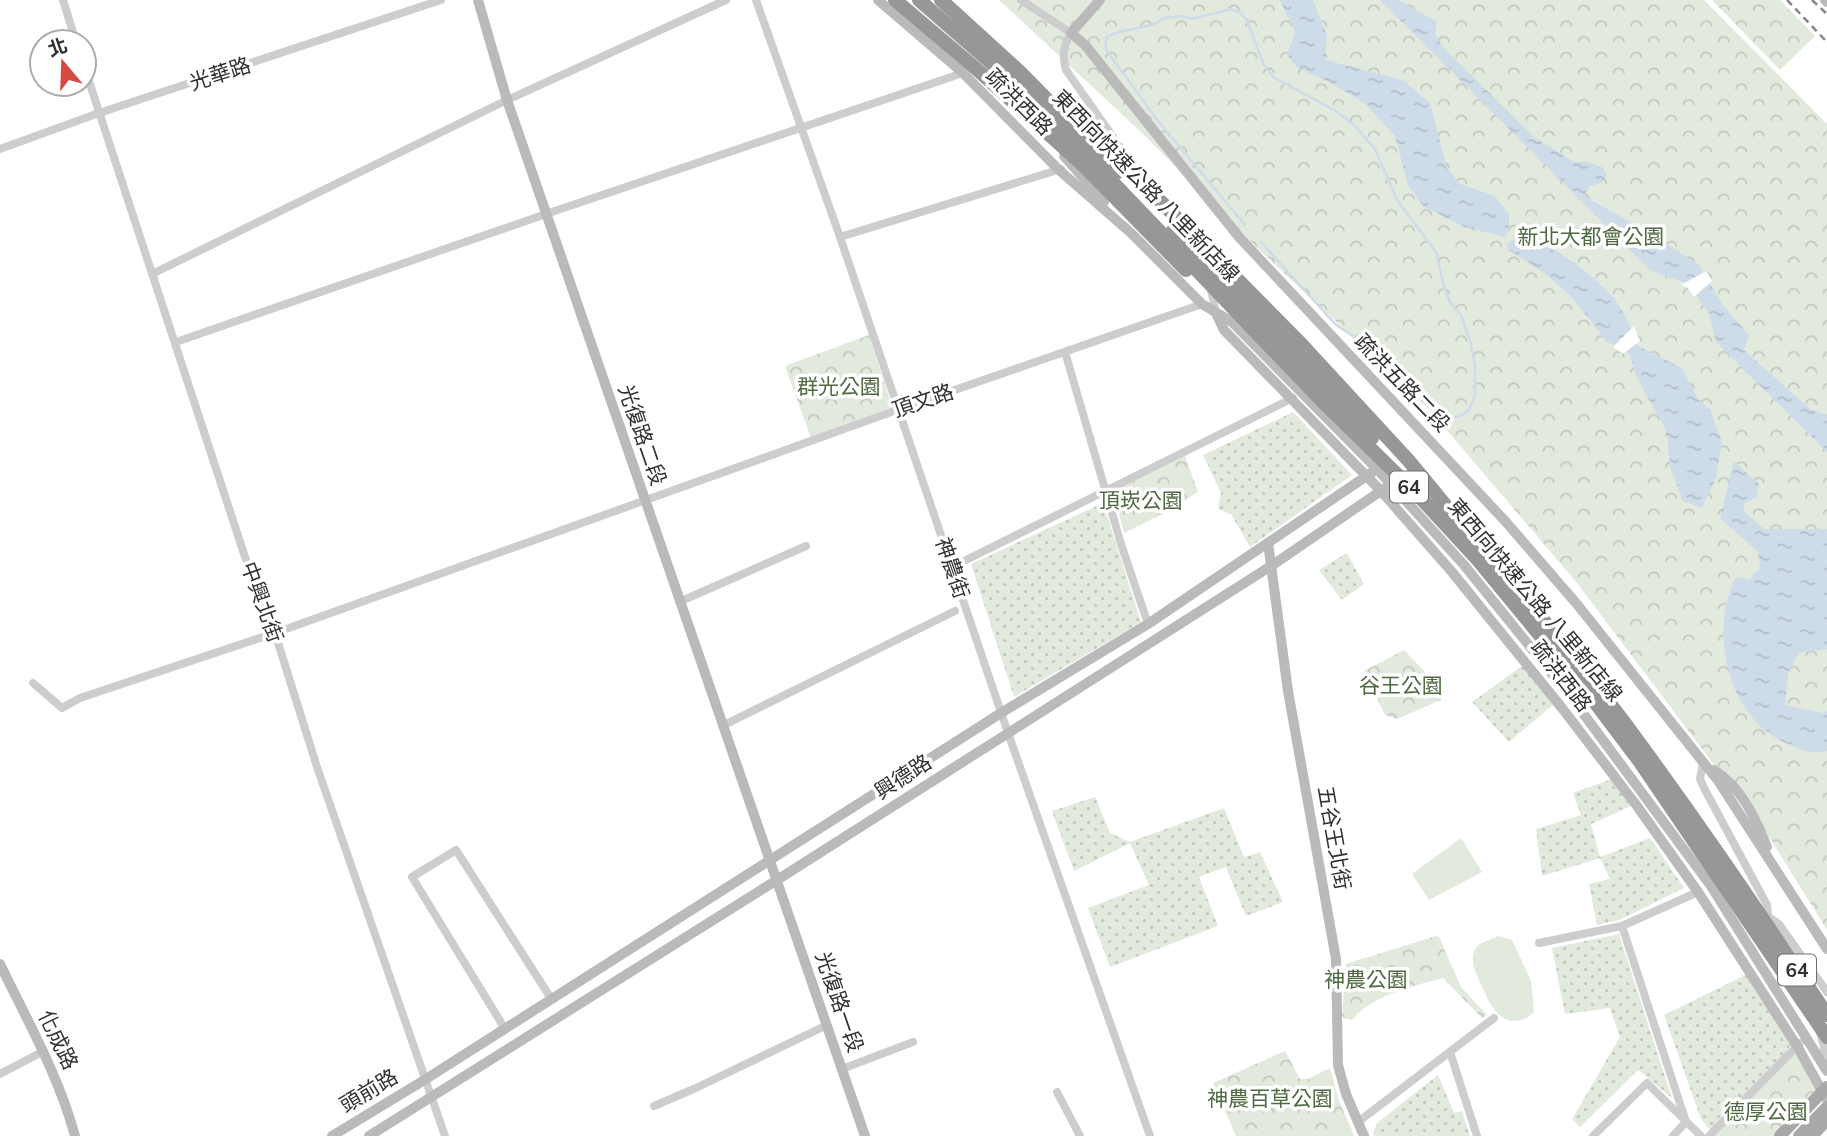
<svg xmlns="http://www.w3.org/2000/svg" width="1827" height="1136" font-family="Mulish,'Noto Sans TC',sans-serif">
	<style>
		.grass { fill: url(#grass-dots) }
		.forest { fill: url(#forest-crowns) }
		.garden { fill: #e2e9dd }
		.water { fill: url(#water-ripples) }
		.pier { fill: #fff }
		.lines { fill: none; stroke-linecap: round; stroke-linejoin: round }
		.stream { stroke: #cedcea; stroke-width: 2.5 }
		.street { stroke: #cdcdcd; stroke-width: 8 }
		.secondary { stroke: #bababa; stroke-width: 10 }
		.primary { stroke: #a8a8a8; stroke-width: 12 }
		.highway { stroke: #979797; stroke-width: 14 }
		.rail { stroke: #858585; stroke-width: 2.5; stroke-dasharray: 7 5; stroke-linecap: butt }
		.highway-bridge { stroke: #979797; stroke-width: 14 }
		.labels { text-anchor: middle; stroke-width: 7; stroke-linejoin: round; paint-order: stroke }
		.shield { fill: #fff; stroke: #6e6e6e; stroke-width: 2 }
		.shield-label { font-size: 19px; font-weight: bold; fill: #303030 }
		.street-label { font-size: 21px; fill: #303030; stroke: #fff }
		.park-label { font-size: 21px; fill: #4f6941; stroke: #fff }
	</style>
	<defs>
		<pattern id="grass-dots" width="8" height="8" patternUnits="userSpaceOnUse" patternTransform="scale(1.75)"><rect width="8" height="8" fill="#e2e9dd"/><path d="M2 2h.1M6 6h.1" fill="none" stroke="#c2c8be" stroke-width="1.8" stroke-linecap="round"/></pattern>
		<pattern id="forest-crowns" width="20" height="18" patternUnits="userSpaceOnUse" patternTransform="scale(1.75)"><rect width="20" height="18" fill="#e2e9dd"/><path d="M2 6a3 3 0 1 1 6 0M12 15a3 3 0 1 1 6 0" fill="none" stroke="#c2c8be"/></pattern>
		<pattern id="water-ripples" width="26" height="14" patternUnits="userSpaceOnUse" patternTransform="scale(1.75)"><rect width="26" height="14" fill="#cedcea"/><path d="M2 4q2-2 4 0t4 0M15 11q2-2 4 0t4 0" fill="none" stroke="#b1bdc9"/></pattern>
	</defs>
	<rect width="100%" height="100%" fill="#fff"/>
	<g class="grass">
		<path d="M1293 412 1352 475 1250 547 1231 514 1218 509 1221 493 1203 455Z"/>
		<path d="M1103 503 1141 622 1014 697 971 564Z"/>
		<path d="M1347 553 1364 584 1342 600 1319 570Z"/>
		<path d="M1525 664 1555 703 1509 742 1472 702Z"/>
		<path d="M1614 778 1631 806 1591 824 1600 857 1650 838 1684 888 1619 920 1597 925 1589 884 1610 879 1600 858 1542 876 1536 829 1581 815 1573 793Z"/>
		<path d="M1095 797 1110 833 1130 842 1224 808 1244 857 1260 852 1283 902 1246 916 1226 867 1199 877 1218 926 1110 967 1088 908 1149 885 1130 843 1074 871 1052 811Z"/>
		<path d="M1619 934 1672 1098 1638 1070 1580 1127 1572 1119 1620 1037 1610 1008 1565 1014 1552 948Z"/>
		<path d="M1749 973 1793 1043 1715 1136 1701 1119 1664 1015Z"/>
		<path d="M1438 1075 1454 1113 1462 1111 1470 1136H1374L1373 1133 1377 1123Z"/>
	</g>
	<g class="forest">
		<path d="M999 0H1704L1827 124V930L1773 843 1577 583 1428 408 1252 243 1142 133Z"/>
		<path d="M1712 0H1780L1815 36 1780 70Z"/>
		<path d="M869 335 892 407 811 438 785 366Z"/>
		<path d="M1185 456 1198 492 1163 514 1124 533 1113 491Z"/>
		<path d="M1404 650 1440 688 1441 700 1397 719 1385 715 1364 671Z"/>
		<path d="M1436 936 1439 937 1461 987 1487 1015 1482 1018 1443 978C1413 986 1372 995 1352 1020L1344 1018 1342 1015 1346 964Z"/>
		<path d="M1801 1041 1821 1084 1776 1136H1710Z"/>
		<path d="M1285 1051 1300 1079H1308L1330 1068 1338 1098 1354 1136H1236L1213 1083Z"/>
	</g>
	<g class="garden">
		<path d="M1461 838 1482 872 1429 900 1412 874Z"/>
		<path d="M1498 936 1512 940 1531 981 1534 1011C1529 1018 1524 1020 1516 1021 1495 1022 1487 997 1480 982 1477 975 1473 968 1473 961 1472 954 1475 950 1478 945Z"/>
	</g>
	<g class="water">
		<path d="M1280 0H1313L1327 35 1325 60 1403 80 1430 103 1447 168 1460 184 1495 196 1509 214V229L1505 237 1464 227 1423 206 1408 185 1395 136 1364 103 1329 82 1298 68 1287 55 1295 32Z"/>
		<path d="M1380 0H1398L1437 22 1435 34 1443 47 1534 137 1574 162H1588L1602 167 1607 175 1603 182 1589 187 1584 196 1657 237 1699 265 1723 305 1749 335 1744 350 1810 409 1827 415V452L1716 342 1709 314 1689 284 1651 271Z"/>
		<path d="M1516 238C1548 240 1587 270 1609 293 1623 307 1631 328 1638 346L1682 368 1698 399 1710 409 1722 442 1716 478 1702 508 1683 501 1670 467 1667 432 1637 378 1629 354 1606 341 1570 295 1544 273 1509 250 1506 244Z"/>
		<path d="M1734 461 1759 484 1757 497 1745 503 1743 510 1764 529H1827V649L1799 653 1788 673 1785 705 1823 713 1827 711V751C1809 755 1803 750 1786 743 1728 719 1708 631 1736 577L1749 579 1760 568 1758 552 1720 518Z"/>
	</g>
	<g class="pier">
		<path d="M1706 271 1712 281 1694 297 1687 287 1681 285Z"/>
		<path d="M1634 326 1640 341 1623 354 1613 347Z"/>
	</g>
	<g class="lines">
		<path class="stream" d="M1245 225 1158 121 1107 51 1105 43 1107 37 1115 33 1155 24 1164 18 1181 16 1191 19 1231 9 1239 12 1247 20 1263 63 1273 77 1336 111 1355 126 1375 149 1397 200 1436 252 1444 287 1450 302 1461 315 1470 341 1475 365V395L1469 410 1462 415 1439 423 1434 418 1425 417 1359 348 1354 337 1335 324 1261 242"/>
		<g class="street">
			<path d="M63 0 76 42"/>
			<path d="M756 0 840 237 1008 733 1150 1136"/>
			<path d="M1021 0 1071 33C1063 47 1062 55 1066 70L1132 164"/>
			<path d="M84 66 245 557 275 633 317 767 445 1136"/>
			<path d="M0 149 99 113 441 0"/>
			<path d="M840 237 1061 169"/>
			<path d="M152 274 507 100 726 0"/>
			<path d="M1210 286 1216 313"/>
			<path d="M176 342 546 214 963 73"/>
			<path d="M1065 352 1121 544 1148 624"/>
			<path d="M952 567 1293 398"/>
			<path d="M679 602 806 546"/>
			<path d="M33 683 62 708 80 698 275 633 897 410 1202 304"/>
			<path d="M722 726 955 611"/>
			<path d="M1703 763 1700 779 1704 788 1767 905 1769 925"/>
			<path d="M1767 916 1779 924 1827 992"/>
			<path d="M1622 926 1686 1122"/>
			<path d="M1539 943 1622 926 1698 892"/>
			<path d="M505 1029 412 877 456 850 552 1000"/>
			<path d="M1820 1032 1824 1047 1823 1064"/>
			<path d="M1450 1052 1477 1136"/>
			<path d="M842 1069 913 1042"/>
			<path d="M0 1074 42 1052"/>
			<path d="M1057 1092 1080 1136"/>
			<path d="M654 1106 696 1088 827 1025"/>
			<path d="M1358 1122 1494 1018"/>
			<path d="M1593 1136 1647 1083 1701 1136"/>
			<path d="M1673 1136 1686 1122"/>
			<path d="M1709 1136 1800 1043"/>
		</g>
		<g class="secondary">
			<path d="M478 0 507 100 865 1136"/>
			<path d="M878 0 963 73 1059 170 1131 233 1202 304 1232 322 1377 469 1464 565 1574 701 1711 886 1827 1071"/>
			<path d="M1100 0 1071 33 1085 45 1239 237 1506 522 1576 603 1719 782 1827 949"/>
			<path d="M1825 0 1827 2"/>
			<path d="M1064 156 1104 202"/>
			<path d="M1216 313 1224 330 1381 491 1452 572 1562 708 1637 806 1698 892 1797 1046 1827 1100"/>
			<path d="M1268 543 1288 691 1336 959 1338 1065 1346 1094 1364 1136"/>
			<path d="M1714 770C1741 787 1755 817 1767 847"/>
			<path d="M0 964C27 1020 59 1076 75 1136"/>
			<path d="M332 1136 426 1079 1001 713 1148 624 1377 469"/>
			<path d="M369 1136 777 880 1271 566 1391 484"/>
		</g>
		<g class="primary">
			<path d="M1780 1136 1827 1087"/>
			<path d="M1799 1136 1827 1107"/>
			<path d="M1812 1136 1827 1120"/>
		</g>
		<path class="highway" d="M1409 461 1484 552"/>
		<g class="rail">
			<path d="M1787 0 1827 42"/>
			<path d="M1812 0 1827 14"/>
		</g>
		<g class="highway-bridge">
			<path d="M895 0 980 72 1084 166 1186 270"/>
			<path d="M919 0 1036 102 1320 399 1417 494 1478 560 1594 701 1640 762 1827 1037"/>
			<path d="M941 0 1020 72 1118 172"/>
			<path d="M1102 142 1303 346 1409 461"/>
			<path d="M1173 230 1372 438"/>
			<path d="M1474 543C1529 599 1576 660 1624 722 1695 818 1762 916 1827 1015"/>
		</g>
	</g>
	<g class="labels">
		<g class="shield">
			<rect x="1390" y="471.5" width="38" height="31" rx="5"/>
			<rect x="1778" y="954.5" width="38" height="31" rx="5"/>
		</g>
		<g class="shield-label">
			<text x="1409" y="494">64</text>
			<text x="1797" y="977">64</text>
		</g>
		<g class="street-label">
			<text transform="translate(220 74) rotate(-18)" y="7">光華路</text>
			<text transform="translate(1019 102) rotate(45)" y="7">疏洪西路</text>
			<text transform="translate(1146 186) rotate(46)" y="7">東西向快速公路 八里新店線</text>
			<text transform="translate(1402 383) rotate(46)" y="7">疏洪五路二段</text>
			<text transform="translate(923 401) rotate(-19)" y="7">頂文路</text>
			<text transform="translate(642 435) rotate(71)" y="7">光復路二段</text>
			<text transform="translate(952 568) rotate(71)" y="7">神農街</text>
			<text transform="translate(1535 600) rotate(50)" y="7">東西向快速公路 八里新店線</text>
			<text transform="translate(262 602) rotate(70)" y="7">中興北街</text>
			<text transform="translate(1561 676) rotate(52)" y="7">疏洪西路</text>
			<text transform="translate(903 777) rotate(-33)" y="7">興德路</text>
			<text transform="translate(1334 838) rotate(80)" y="7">五谷王北街</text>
			<text transform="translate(839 1002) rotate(71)" y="7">光復路一段</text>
			<text transform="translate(58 1040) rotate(64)" y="7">化成路</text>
			<text transform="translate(369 1091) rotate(-31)" y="7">頭前路</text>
		</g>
		<g class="park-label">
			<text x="1591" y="244">新北大都會公園</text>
			<text x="839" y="394">群光公園</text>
			<text x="1141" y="508">頂崁公園</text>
			<text x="1401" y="693">谷王公園</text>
			<text x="1366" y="987">神農公園</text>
			<text x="1270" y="1106">神農百草公園</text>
			<text x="1766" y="1119">德厚公園</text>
		</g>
	</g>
	<g transform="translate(63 63) rotate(341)"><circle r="33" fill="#ffffff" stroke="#acacac" stroke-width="2"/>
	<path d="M0-5L12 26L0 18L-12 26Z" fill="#d74a43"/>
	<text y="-10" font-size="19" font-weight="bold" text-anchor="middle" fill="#303030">北</text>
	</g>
</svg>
